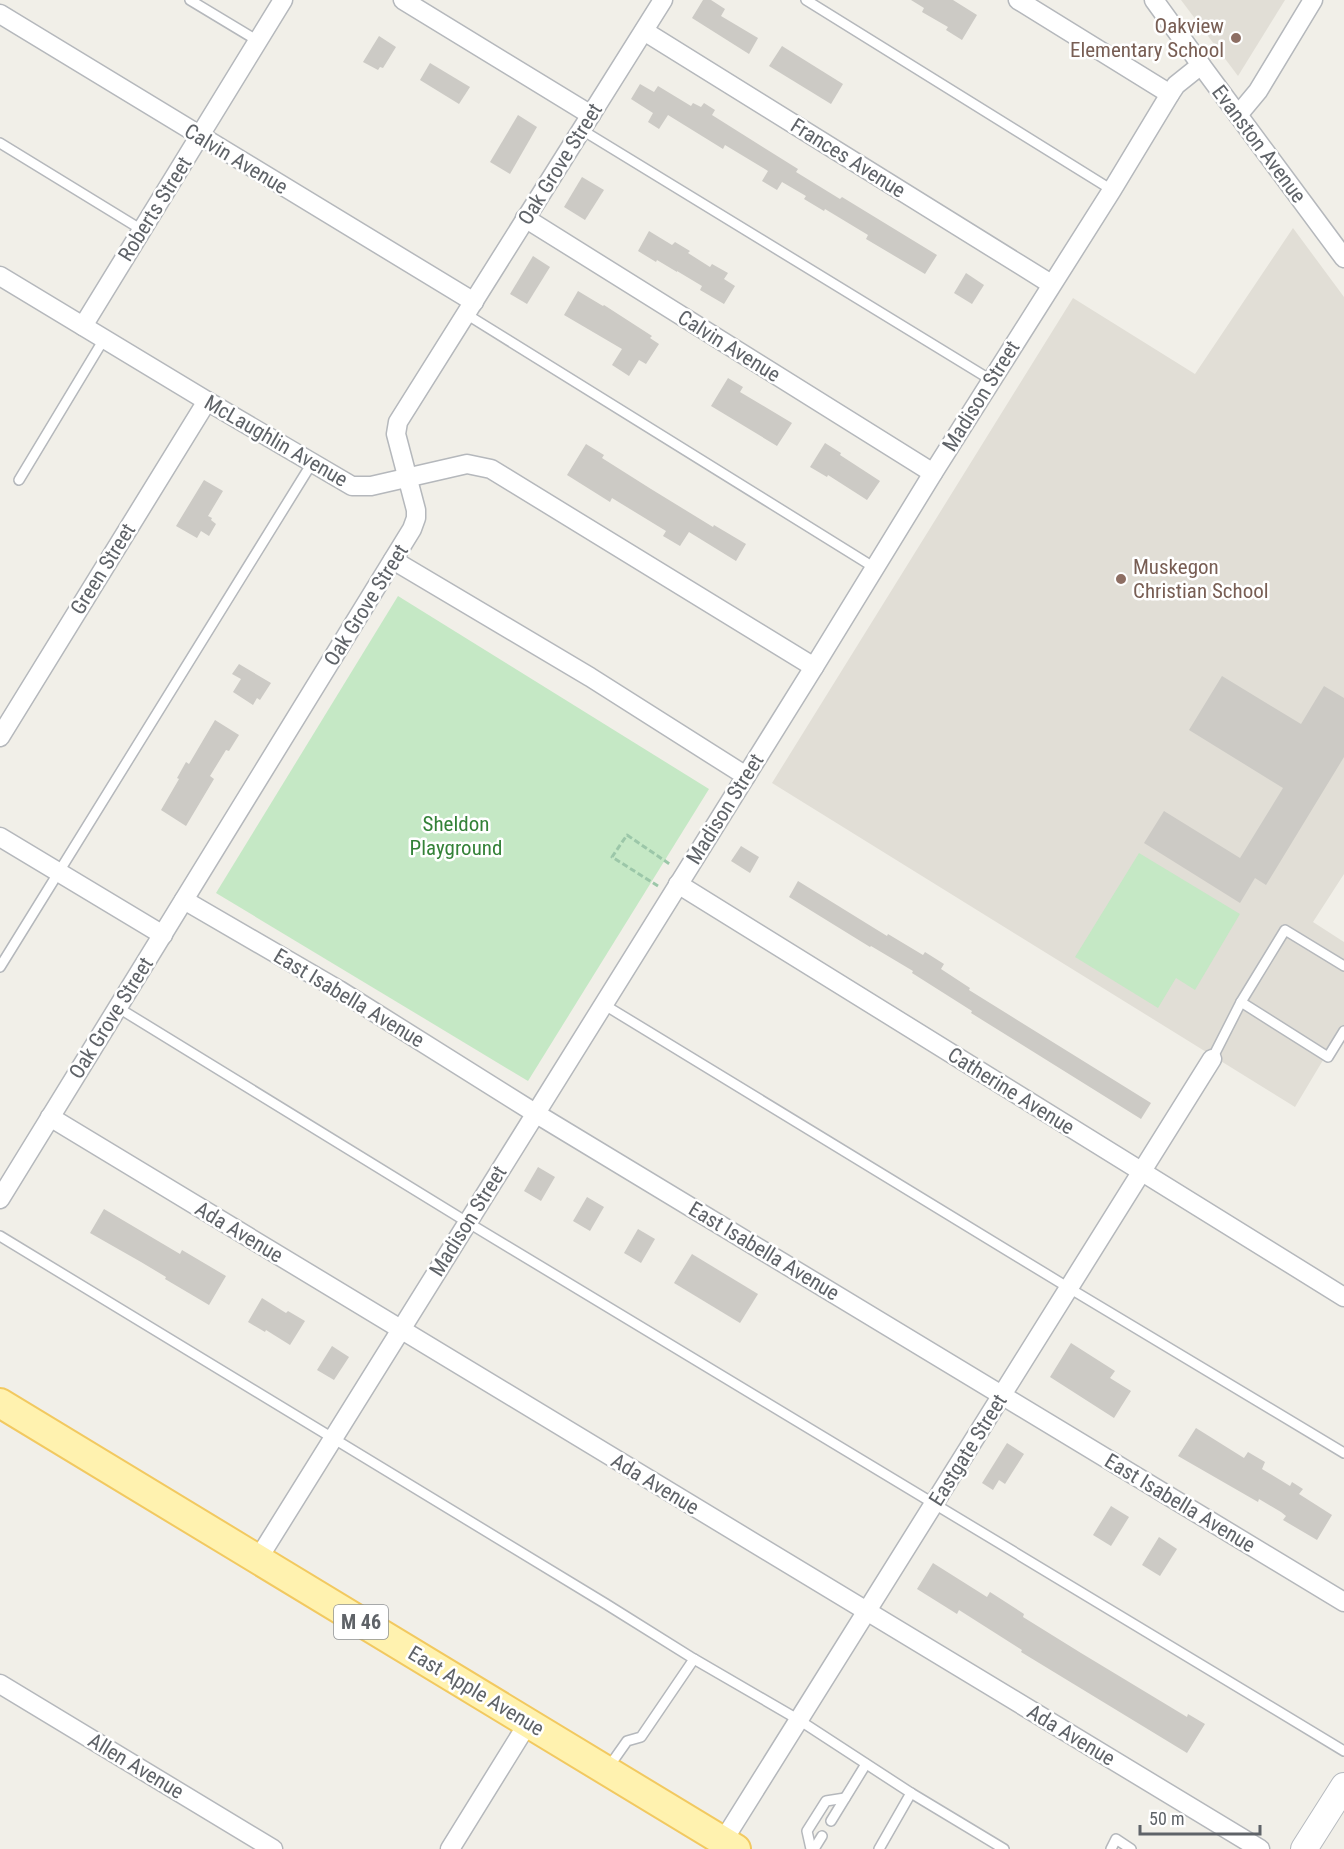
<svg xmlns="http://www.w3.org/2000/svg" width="1344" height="1849" font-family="'Roboto Condensed',sans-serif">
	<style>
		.education { fill: #e1ded6 }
		.green { fill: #c5e8c5 }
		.building { fill: #cccac5 }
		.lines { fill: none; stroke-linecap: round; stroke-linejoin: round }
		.lane-casing { stroke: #b5b8bc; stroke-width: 12 }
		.street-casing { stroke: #b5b8bc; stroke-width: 21 }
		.secondary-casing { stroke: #b6babf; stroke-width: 28 }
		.primary-casing { stroke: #f2c960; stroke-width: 32 }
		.path { stroke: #9cc7a9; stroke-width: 3; stroke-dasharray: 6 3; stroke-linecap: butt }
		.lane { stroke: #fff; stroke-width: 9 }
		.street { stroke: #fff; stroke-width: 18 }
		.secondary { stroke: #fff; stroke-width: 26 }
		.primary { stroke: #fff2af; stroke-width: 28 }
		.education-dot { fill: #8d6e63; stroke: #fff; stroke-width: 2 }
		.labels { text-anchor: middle; stroke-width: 5; stroke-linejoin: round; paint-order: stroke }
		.shield { fill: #fff; stroke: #8f9295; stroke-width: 1.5 }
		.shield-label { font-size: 20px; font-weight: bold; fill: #5f6368 }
		.education-label { font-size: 21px; fill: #785e54; stroke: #fff; text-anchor: end }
		.street-label { font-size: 21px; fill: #5f6368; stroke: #fff }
		.park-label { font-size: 21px; fill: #348238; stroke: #fff }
	</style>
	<rect width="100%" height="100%" fill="#f1efe8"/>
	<g class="education">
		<path d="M1181 0H1285L1238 76Z"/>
		<path d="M1293 228 1344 297V874L1313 922 1344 942V1025L1295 1107 772 783 1073 298 1195 374Z"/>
	</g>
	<g class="green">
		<path d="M398 596 709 789 528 1081 216 893Z"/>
		<path d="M1139 853 1240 914 1195 990 1176 978 1158 1008 1075 957Z"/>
	</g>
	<g class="building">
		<path d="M703 0H711L725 9 721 16 758 38 749 54 692 18Z"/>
		<path d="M911 0H953L977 15 962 40 946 30 948 27 922 12 924 8Z"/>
		<path d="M379 36 396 47 383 68 380 67 378 70 363 62Z"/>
		<path d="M782 46 843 84 831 104 769 66Z"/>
		<path d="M430 63 470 87 459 104 420 80Z"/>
		<path d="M640 84 654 92 658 86 691 106 693 103 701 107 704 103 715 110 712 115 798 169 796 172 840 199 842 197 937 255 925 274 866 239 868 235 825 209 824 211 804 199 806 196 782 182 777 190 762 181 768 171 725 145 723 149 668 115 659 129 648 122 653 113 631 99Z"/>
		<path d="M518 115 537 127 510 174 490 162Z"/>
		<path d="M582 177 604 190 585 220 564 207Z"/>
		<path d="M649 231 672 245 675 242 690 251 688 253 710 267 712 264 728 273 724 279 735 286 724 304 700 290 702 286 677 271V272L657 260 656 262 638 251Z"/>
		<path d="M533 256 550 267 527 304 510 294Z"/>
		<path d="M966 273 984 285 972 304 954 293Z"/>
		<path d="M578 291 603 306 604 305 652 336 650 338 659 344 646 364 639 360 629 376 612 365 622 349 564 315Z"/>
		<path d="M728 378 743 387 740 392 792 423 777 446 711 406Z"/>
		<path d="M825 443 841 453 840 455 880 481 867 500 828 475 827 477 810 467Z"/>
		<path d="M586 444 604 455 602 458 651 489 713 527 714 525 746 544 736 561 689 532 680 546 663 536 666 531 612 498 610 502 567 475Z"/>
		<path d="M204 480 223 491 208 516 212 518 211 520 216 524 209 536 201 531 197 538 176 526Z"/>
		<path d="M239 664 271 683 260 700 257 698 253 705 233 692 241 679 232 674Z"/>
		<path d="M1222 676 1301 724 1324 686 1344 698V757L1266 885 1255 878 1240 903 1144 843 1164 811 1240 858 1283 788 1189 730Z"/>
		<path d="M215 720 239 735 229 751 226 750 210 776 214 779 186 826 161 810 179 779 177 778 186 762 189 764Z"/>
		<path d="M741 846 759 857 750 873 731 861Z"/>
		<path d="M798 881 887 936 888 934 923 955 925 952 944 964 941 969 970 988 969 990 1151 1103 1141 1119 971 1013 972 1011 912 973 913 971 871 946 870 947 789 897Z"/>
		<path d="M538 1167 555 1177 541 1201 524 1191Z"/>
		<path d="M587 1197 604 1207 590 1231 573 1221Z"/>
		<path d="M104 1209 180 1254 182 1250 226 1276 209 1305 165 1279 166 1277 141 1262 90 1233Z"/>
		<path d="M638 1229 655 1239 641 1263 624 1253Z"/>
		<path d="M692 1254 758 1294 740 1323 674 1283Z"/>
		<path d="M262 1298 286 1313 288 1311 305 1321 290 1345 266 1330 265 1332 248 1322Z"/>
		<path d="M1071 1343 1115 1371 1110 1378 1131 1391 1114 1418 1050 1377Z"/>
		<path d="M332 1346 349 1357 334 1380 317 1370Z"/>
		<path d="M1196 1428 1244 1458 1248 1452 1265 1462 1262 1469 1290 1486 1292 1482 1303 1489 1299 1494 1332 1515 1317 1540 1283 1520 1286 1516 1281 1512 1259 1499 1258 1502 1178 1456Z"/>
		<path d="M1007 1443 1024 1454 1005 1484 999 1480 993 1490 982 1483Z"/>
		<path d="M1111 1506 1129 1517 1111 1546 1093 1535Z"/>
		<path d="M1159 1537 1177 1549 1160 1576 1142 1565Z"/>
		<path d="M933 1563 987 1597 990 1592 1024 1614 1023 1617 1081 1653 1187 1717 1188 1714 1205 1724 1187 1753 1021 1652 1022 1650 959 1610 957 1614 917 1589Z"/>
	</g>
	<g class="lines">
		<defs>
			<g id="lane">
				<path d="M190 0 258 41"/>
				<path d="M806 0 1112 190"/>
				<path d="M582 130 991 380"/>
				<path d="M0 143 142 230"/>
				<path d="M466 314 875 568"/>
				<path d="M19 480 104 339"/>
				<path d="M0 967 312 463"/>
				<path d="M1241 1002 1328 1057 1344 1031"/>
				<path d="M603 1004 1069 1288 1344 1453"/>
				<path d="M117 1007 467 1222 1344 1751"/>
				<path d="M1212 1059 1241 1002 1285 930 1344 966"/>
				<path d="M0 1236 606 1604 694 1659 641 1737 627 1741 608 1768"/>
				<path d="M694 1659 799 1720 911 1793 1004 1849"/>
				<path d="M831 1821 866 1764"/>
				<path d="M811 1849 807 1831 826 1801 845 1798"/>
				<path d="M814 1849 822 1836"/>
				<path d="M879 1849 911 1793"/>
				<path d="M1111 1849 1116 1839 1131 1849"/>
			</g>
			<g id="street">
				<path d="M403 0 591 115"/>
				<path d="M1018 0 1170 94"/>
				<path d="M1154 0 1201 65 1344 258"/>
				<path d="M0 14 474 302"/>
				<path d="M644 31 1051 284"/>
				<path d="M1238 115 1258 91 1313 0"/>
				<path d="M525 218 933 473"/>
				<path d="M0 276 207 401 352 486H371L467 464 491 469 814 667"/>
				<path d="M83 326 283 0"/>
				<path d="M393 560 590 677 746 776"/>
				<path d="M0 737 207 401"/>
				<path d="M0 837 163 935"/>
				<path d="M678 884 1344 1297"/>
				<path d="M184 900 339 990 535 1113 1344 1602"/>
				<path d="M50 1117 1260 1849"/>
				<path d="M0 1199 412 529 416 518V510L396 434 398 422 663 0"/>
				<path d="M258 1559 814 667 933 473 1112 190 1170 94 1176 85 1201 65"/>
				<path d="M0 1684 273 1849"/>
				<path d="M723 1841 1212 1059"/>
				<path d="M450 1849 528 1723"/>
			</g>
			<path id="secondary" d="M1304 1849 1344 1786"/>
			<path id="primary" d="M0 1403 736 1849"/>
		</defs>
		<use href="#lane" class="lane-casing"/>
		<use href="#street" class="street-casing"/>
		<use href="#secondary" class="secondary-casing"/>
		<use href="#primary" class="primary-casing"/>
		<path class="path" d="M658 886 612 857 627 835 671 865"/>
		<use href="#lane" class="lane"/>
		<use href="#street" class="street"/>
		<use href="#secondary" class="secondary"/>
		<use href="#primary" class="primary"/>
	</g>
	<g class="education-dot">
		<circle cx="1236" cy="38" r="6"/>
		<circle cx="1121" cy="579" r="6"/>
	</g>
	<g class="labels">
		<rect class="shield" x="334" y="1605" width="54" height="34" rx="4.5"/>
		<g class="shield-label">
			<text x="361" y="1629">M 46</text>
		</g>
		<g class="education-label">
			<text x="1224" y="33">Oakview<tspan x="1224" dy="24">Elementary School</tspan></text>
			<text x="1133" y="574" text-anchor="start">Muskegon<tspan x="1133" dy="24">Christian School</tspan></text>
		</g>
		<g class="street-label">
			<text transform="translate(1259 144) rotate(53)" y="7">Evanston Avenue</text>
			<text transform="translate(848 158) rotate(32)" y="7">Frances Avenue</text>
			<text transform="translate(236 159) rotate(31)" y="7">Calvin Avenue</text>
			<text transform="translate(560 164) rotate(-58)" y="7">Oak Grove Street</text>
			<text transform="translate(155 209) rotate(-58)" y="7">Roberts Street</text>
			<text transform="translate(729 346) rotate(32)" y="7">Calvin Avenue</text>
			<text transform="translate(981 396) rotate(-58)" y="7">Madison Street</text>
			<text transform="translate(276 441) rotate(30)" y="7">McLaughlin Avenue</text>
			<text transform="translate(103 569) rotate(-58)" y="7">Green Street</text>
			<text transform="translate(366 605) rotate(-58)" y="7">Oak Grove Street</text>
			<text transform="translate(725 809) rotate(-58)" y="7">Madison Street</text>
			<text transform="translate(349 998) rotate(31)" y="7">East Isabella Avenue</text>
			<text transform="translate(111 1018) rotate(-58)" y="7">Oak Grove Street</text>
			<text transform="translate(1011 1091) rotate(32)" y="7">Catherine Avenue</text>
			<text transform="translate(468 1221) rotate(-58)" y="7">Madison Street</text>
			<text transform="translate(239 1232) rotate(31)" y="7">Ada Avenue</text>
			<text transform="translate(764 1251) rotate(31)" y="7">East Isabella Avenue</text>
			<text transform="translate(968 1450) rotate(-58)" y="7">Eastgate Street</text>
			<text transform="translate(655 1484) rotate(31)" y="7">Ada Avenue</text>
			<text transform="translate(1180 1503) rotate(31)" y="7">East Isabella Avenue</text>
			<text transform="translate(476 1691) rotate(31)" y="7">East Apple Avenue</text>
			<text transform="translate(1071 1735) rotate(31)" y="7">Ada Avenue</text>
			<text transform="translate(136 1766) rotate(31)" y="7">Allen Avenue</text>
		</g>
		<g class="park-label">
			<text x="456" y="831">Sheldon<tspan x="456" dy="24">Playground</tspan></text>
		</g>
	</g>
	<path d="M1140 1825v9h120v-9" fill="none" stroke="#5f6368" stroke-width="3"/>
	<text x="1149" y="1825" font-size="18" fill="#5f6368" stroke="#ffffff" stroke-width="4.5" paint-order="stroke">50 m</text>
</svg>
